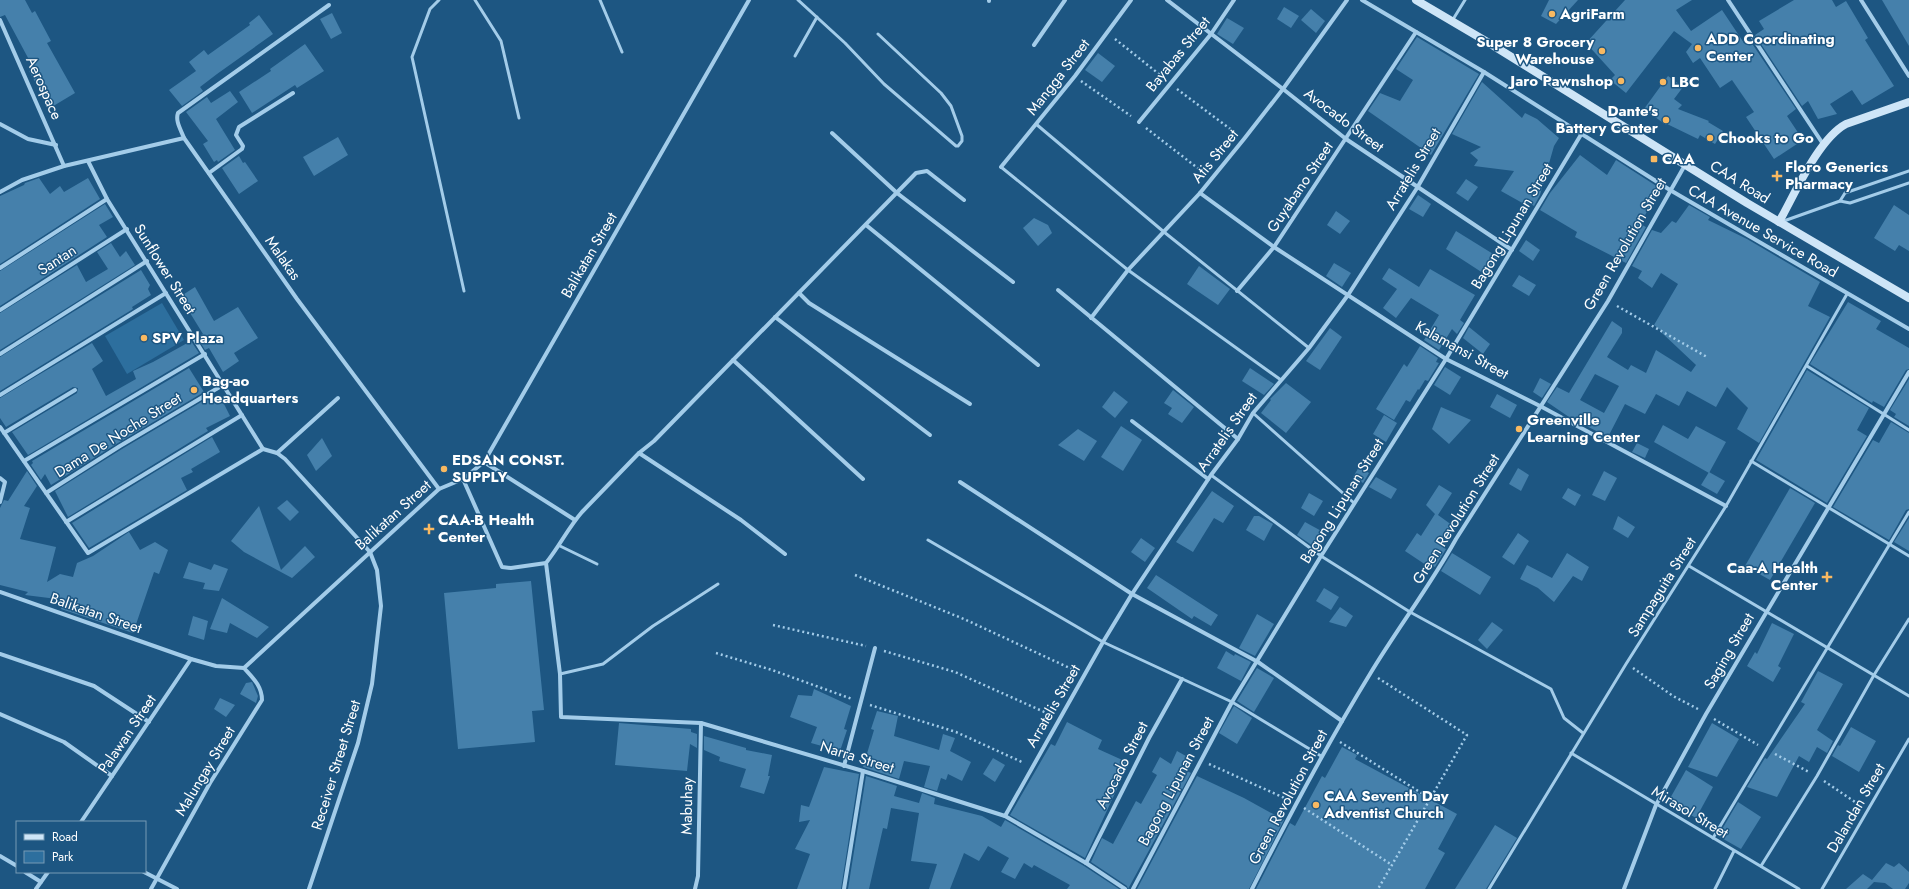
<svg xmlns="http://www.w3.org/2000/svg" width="1909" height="889" font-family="Jost,sans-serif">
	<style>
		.green { fill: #2d6f9e }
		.building { fill: #4580ab; fill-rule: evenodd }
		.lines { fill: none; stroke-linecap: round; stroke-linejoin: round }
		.path { stroke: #a3cce9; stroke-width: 2.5; stroke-dasharray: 2 3; stroke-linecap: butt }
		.lane { stroke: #a3cce9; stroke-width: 3 }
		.street { stroke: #a3cce9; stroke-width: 4 }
		.secondary { stroke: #cee5f7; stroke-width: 8 }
		.poi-dot { fill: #f9b961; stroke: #1d5682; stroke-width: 1.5 }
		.labels { text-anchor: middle; stroke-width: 3; stroke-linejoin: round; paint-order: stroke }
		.poi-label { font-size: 15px; font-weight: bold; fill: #fff; stroke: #1d5682; text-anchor: start }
		.street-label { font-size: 15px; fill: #fff; stroke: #1d5682 }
	</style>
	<rect width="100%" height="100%" fill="#1d5682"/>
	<path class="green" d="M162 303 184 340 127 374 105 336Z"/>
	<g class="building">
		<path d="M0 0H25L32 13 35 11 51 41 47 43 75 93 50 108 29 71 34 69 5 15 0 17Z"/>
		<path d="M1549 0H1578L1556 24 1541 16Z"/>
		<path d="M1625 0H1692L1676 10 1691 31 1722 10 1744 43 1749 39 1796 109 1787 116 1803 140 1774 159 1746 117 1754 112 1732 80 1720 88 1700 58 1693 63 1686 52 1692 44 1674 31 1626 93 1610 80 1615 75 1586 43Z"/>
		<path d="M1794 0H1832L1836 7 1846 1 1868 38 1865 40 1894 86 1862 105 1852 90 1830 104 1837 114 1818 119 1808 101 1802 106 1755 35 1764 29 1759 21Z"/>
		<path d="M1882 0H1909V46Z"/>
		<path d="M1284 7 1299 16 1291 28 1277 19Z"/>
		<path d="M1311 9 1325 21 1316 33 1301 20Z"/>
		<path d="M332 13 342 33 331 39 320 19Z"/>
		<path d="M259 15 273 34 217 74 200 87 203 91 182 106 169 90 196 71 189 62 204 50 208 55 250 25 249 23Z"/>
		<path d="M1227 18 1244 28 1233 44 1217 34Z"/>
		<path d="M1417 37 1479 74 1431 155 1368 111 1380 93 1400 101 1413 80 1396 69Z"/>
		<path d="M305 44 324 71 297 88 295 85 252 113 239 92 271 71 270 69Z"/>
		<path d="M1098 53 1115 66 1102 82 1085 70Z"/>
		<path d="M1668 76 1683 87 1674 99 1682 105 1678 109 1709 121 1708 122 1723 131 1715 144 1700 135 1698 139 1667 124 1666 125 1644 109Z"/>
		<path d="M1482 82 1522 118 1525 113 1537 119 1559 138 1554 146 1540 195 1534 206 1529 203 1528 206 1501 191 1514 171 1474 166 1478 160 1470 153 1481 147 1452 134Z"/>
		<path d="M230 91 238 102 216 119 235 150 218 162 217 160 214 162 203 144 208 141 186 112 207 97 211 103Z"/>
		<path d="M338 137 348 155 314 176 303 157Z"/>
		<path d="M1580 155 1607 175 1616 160 1658 187V192L1640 224 1646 227 1626 263 1575 237 1577 232 1540 210 1550 193Z"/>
		<path d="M239 156 243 163 245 162 258 181 239 194 222 168Z"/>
		<path d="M39 178 50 194 60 186 64 192 88 178 100 199 0 264V196L24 185 25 183Z"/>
		<path d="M1466 179 1478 187 1468 201 1456 193Z"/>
		<path d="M1418 195 1431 204 1423 217 1409 209Z"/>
		<path d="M105 204 113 217 99 225 107 237 0 306V271Z"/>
		<path d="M1689 205 1710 217 1708 220 1747 239 1820 282 1808 306 1830 317 1759 443 1737 429 1748 408 1727 387 1716 407 1687 391 1679 406 1656 394 1645 414 1625 404 1608 437 1569 417 1547 402 1557 387 1569 393 1612 321 1622 328V333L1607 357 1628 370 1631 365 1646 373 1656 350 1691 372 1696 365 1662 333 1663 332 1654 325 1678 284 1661 273 1652 288 1638 278 1642 271 1632 266 1652 230 1661 233 1672 221 1676 223ZM1595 374 1619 386 1604 413 1580 400Z"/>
		<path d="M1894 205 1909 215V251L1899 245 1895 251 1874 238Z"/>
		<path d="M1336 211 1350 221 1340 234 1327 225Z"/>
		<path d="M1034 218 1048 225 1052 233 1038 246 1023 228Z"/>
		<path d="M1456 231 1498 257 1486 275 1446 249Z"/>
		<path d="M1526 240 1540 250 1533 261 1519 251Z"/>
		<path d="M111 243 120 257 126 251 135 265 0 350V313L77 265 86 282 108 269 97 252Z"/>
		<path d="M1334 263 1351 273 1342 287 1326 276Z"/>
		<path d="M1199 266 1230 289 1218 305 1187 284Z"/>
		<path d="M1389 268 1419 287 1430 269 1475 295 1460 320 1464 323 1457 334 1452 329 1439 350 1424 340 1439 315 1411 298 1396 318 1383 308 1397 289 1382 279Z"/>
		<path d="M141 270 150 285 148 289 151 295 132 307 133 309 0 391V357Z"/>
		<path d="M1519 275 1536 285 1529 296 1512 286Z"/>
		<path d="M195 287 214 321 238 307 258 338 234 353 239 361 223 372 209 348 205 350 197 337 203 334 187 308 185 309 178 298Z"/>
		<path d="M1848 302 1881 321 1876 329 1909 348V369L1906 370 1884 407 1873 401 1872 403 1810 364Z"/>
		<path d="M1469 327 1490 344 1483 354 1463 338Z"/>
		<path d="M1330 328 1342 337 1320 370 1306 361Z"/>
		<path d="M191 341 199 353 28 455 12 432 77 393 78 388 73 387 6 427 0 418V398L92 343 103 361 92 369 106 396 136 379 133 371 153 362Z"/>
		<path d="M1420 346 1438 358 1436 362 1439 363 1428 381 1425 380 1419 390 1418 389 1410 402 1406 400 1394 420 1376 409 1404 364 1407 367Z"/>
		<path d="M1445 367 1461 377 1450 395 1434 385Z"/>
		<path d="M189 368 204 392 118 443 51 485 45 474 41 480 31 465 33 463 32 461Z"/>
		<path d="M1250 368 1274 384 1264 395 1242 381Z"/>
		<path d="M1807 370 1869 408 1857 430 1867 436 1827 503 1756 460Z"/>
		<path d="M1540 378 1551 384 1542 398 1533 392Z"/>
		<path d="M1909 379V426L1894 417 1896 414 1890 410Z"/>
		<path d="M1286 383 1311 402 1286 433 1261 413 1271 400 1270 399Z"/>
		<path d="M1173 390 1194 407 1182 423 1168 414 1172 408 1164 403Z"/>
		<path d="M1114 391 1128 402 1115 418 1102 407Z"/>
		<path d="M1497 394 1517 405 1510 418 1490 407Z"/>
		<path d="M220 396 230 416 206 428 208 431 68 517 55 491 122 449 208 398 209 401Z"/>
		<path d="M1441 407 1471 420 1449 444 1432 429Z"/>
		<path d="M1384 415 1397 423 1386 442 1373 434Z"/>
		<path d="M1891 422 1909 433V509L1906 510 1889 540 1833 507 1873 440 1879 443Z"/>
		<path d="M1663 425 1688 439 1696 426 1726 442 1709 473 1654 442Z"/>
		<path d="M1121 426 1142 440 1123 471 1101 457Z"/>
		<path d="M1078 429 1097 441 1084 461 1058 445Z"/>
		<path d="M212 437 220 452 191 469 193 472 181 478 187 490 89 548 72 523Z"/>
		<path d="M322 438 332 456 316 471 307 455Z"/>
		<path d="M1637 443 1649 449 1645 458 1632 452Z"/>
		<path d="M1359 467 1369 473 1363 483 1353 477Z"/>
		<path d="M1518 468 1529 475 1521 491 1509 484Z"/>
		<path d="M27 471 37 486 24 506 30 508 20 539 56 547 47 582 60 574 73 577 77 563 93 556 129 532 140 550 155 542 168 550 159 574 154 572 133 633 61 609 65 600 25 595 28 592 0 585V508L4 500 8 501Z"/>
		<path d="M1604 471 1617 478 1605 501 1592 495Z"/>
		<path d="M1709 472 1725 481 1717 494 1701 485Z"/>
		<path d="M1376 477 1397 489 1391 499 1369 487Z"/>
		<path d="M1439 485 1452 493 1438 515 1456 528 1443 547 1446 549 1435 567 1430 565 1429 567 1405 551 1417 533 1421 536 1435 514 1426 505Z"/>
		<path d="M1568 488 1581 495 1575 506 1562 498Z"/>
		<path d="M1790 488 1815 503 1770 580 1745 566Z"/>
		<path d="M1212 491 1234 506 1223 523 1214 518 1193 552 1176 542Z"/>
		<path d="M1309 493 1323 501 1314 516 1301 508Z"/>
		<path d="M287 500 299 512 290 521 277 508Z"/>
		<path d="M259 506 281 570 305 546 315 557 292 578 244 552 231 541Z"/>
		<path d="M1254 516H1259L1273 524 1264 541 1246 530Z"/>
		<path d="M1618 516 1635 527 1628 538 1613 529Z"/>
		<path d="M1909 518V551L1894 542Z"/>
		<path d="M1305 522 1325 533 1316 548 1297 535Z"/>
		<path d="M1518 533 1529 541 1514 565 1502 557Z"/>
		<path d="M1141 538 1155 548 1145 562 1131 552Z"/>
		<path d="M1452 553 1491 577 1480 595 1441 571Z"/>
		<path d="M1567 553 1589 567 1582 581 1573 576 1554 602 1538 588 1520 579 1527 565 1552 578Z"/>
		<path d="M189 562 211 570 214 564 228 569 219 591 203 589 205 583 183 578Z"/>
		<path d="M1156 575 1218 615 1211 626 1194 616 1192 619 1147 588Z"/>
		<path d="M531 581 544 710 532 711 535 742 458 749 444 593 496 588V584Z"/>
		<path d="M1324 588 1339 597 1331 610 1316 601Z"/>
		<path d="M222 598 269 627 257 638 230 623 227 633 210 629Z"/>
		<path d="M1340 607 1353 616 1346 627 1329 622Z"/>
		<path d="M1257 614 1274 624 1255 656 1239 648Z"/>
		<path d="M193 616 208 621 204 640 188 635Z"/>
		<path d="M1492 622 1503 630 1487 649 1478 640Z"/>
		<path d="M1772 623 1794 634 1778 666 1781 668 1773 682 1747 666 1755 652 1757 654Z"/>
		<path d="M1226 651 1234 656 1235 654 1251 662 1241 681 1217 668Z"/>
		<path d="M1257 668 1274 678 1254 712 1237 701Z"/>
		<path d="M1818 671 1843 684 1817 730 1833 741 1827 753 1817 747 1809 762 1799 756 1777 797 1747 787 1765 758 1767 759 1805 704 1801 702Z"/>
		<path d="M252 682 258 696 256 703 240 694 246 683Z"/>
		<path d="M814 689 851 706 844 729 847 730 840 751 811 743 817 727 790 717 798 695 812 696Z"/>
		<path d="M220 698 235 705 226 717 214 709Z"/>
		<path d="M1234 706 1252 718 1237 744 1219 733Z"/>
		<path d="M877 711 898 716 894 736 939 750 943 734 955 738 950 751 971 762 962 781 948 774 946 780 941 778 937 791 924 787 930 766 904 761 899 779 863 767 874 730 871 729Z"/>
		<path d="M1067 722 1102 740 1098 749 1129 763 1085 858 1010 815 1051 744 1055 746Z"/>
		<path d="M619 723 691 729V732L697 734V748L690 744 687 771 615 765Z"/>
		<path d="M1712 723 1739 739 1717 777 1688 767Z"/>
		<path d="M1851 727 1876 741 1859 772 1832 756 1838 745 1840 746Z"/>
		<path d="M704 736 746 748V750L772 755 768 776H770L764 794 740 787 746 769 719 761 720 757 704 750Z"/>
		<path d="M1342 747 1357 755 1355 759 1457 814 1438 849 1445 853 1425 889H1256L1290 823 1295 826 1322 776 1325 778Z"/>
		<path d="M1177 751 1193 760 1187 771 1191 773 1128 889 1127 886 1091 862 1102 838 1113 844 1136 801 1141 804 1157 775 1152 772 1160 757 1171 764Z"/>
		<path d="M993 758 1005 765 995 782 983 774Z"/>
		<path d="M824 767 859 774 841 889H797L810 854 795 849 810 820 799 822 801 805 809 807Z"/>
		<path d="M1686 770 1713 787 1696 818 1668 802Z"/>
		<path d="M866 776 897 786 894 796 919 803 922 793 935 798 934 804 982 816 1001 827 1005 820 1084 866 1119 889H1067L1070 885 1034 865 1032 868 1024 863 1015 879 1001 872 1009 858 988 846 979 861 964 853 950 889H929L937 864 911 861 919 813 891 808 887 829 883 828 869 889H848Z"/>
		<path d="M1197 776 1244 798 1284 820 1249 889H1137Z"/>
		<path d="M1738 802 1761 817 1741 849 1718 836Z"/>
		<path d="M1495 825 1517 838 1486 889H1455Z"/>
		<path d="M1886 863 1894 867 1899 863 1909 872V883L1905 889H1893L1885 883 1874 882 1867 889H1846L1863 874 1872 880Z"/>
	</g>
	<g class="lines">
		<g class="path">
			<path d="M1115 39 1164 78"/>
			<path d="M1081 81 1131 116"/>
			<path d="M1177 89 1237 134"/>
			<path d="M1146 128 1204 173"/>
			<path d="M1617 306 1707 357"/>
			<path d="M855 575 964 619 1076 671"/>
			<path d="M773 625 866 646"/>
			<path d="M884 651 955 672 1051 715"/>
			<path d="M716 653 772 670 852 699"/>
			<path d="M1633 668 1673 696 1698 709"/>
			<path d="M1378 678 1467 735 1378 889"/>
			<path d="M870 705 956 732 1024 763"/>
			<path d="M1714 719 1758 745"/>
			<path d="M1340 742 1431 799"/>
			<path d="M1775 754 1809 772"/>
			<path d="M1209 764 1289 800"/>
			<path d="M1824 781 1861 806"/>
			<path d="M1304 808 1392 865"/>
		</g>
		<g class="lane">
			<path d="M439 0 430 9 412 57 464 291"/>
			<path d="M475 0 501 41 519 118"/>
			<path d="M600 0 622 52"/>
			<path d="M798 0 845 43 884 84 956 146H958L962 141V136L951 106 941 93 878 34"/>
			<path d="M1452 21 1465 0"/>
			<path d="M795 56 817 17"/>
			<path d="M1036 124 1164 232 1309 348"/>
			<path d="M1001 167 1128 270 1281 380"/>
			<path d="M1840 201 1845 193 1909 171"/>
			<path d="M1781 222 1840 201 1850 203 1909 183"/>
			<path d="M1807 366 1909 430"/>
			<path d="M1253 413 1354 503"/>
			<path d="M1751 461 1909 556"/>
			<path d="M1211 475 1321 556 1410 612 1551 689 1564 718 1583 733"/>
			<path d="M928 540 1103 642 1232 702 1321 756"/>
			<path d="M560 546 597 564"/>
			<path d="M1689 566 1909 696"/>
			<path d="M560 674 603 664 653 626 718 584"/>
			<path d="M1571 753 1799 889"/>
			<path d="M1713 838 1909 512"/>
			<path d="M1761 866 1817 776 1874 675 1909 619"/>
			<path d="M1489 889 1626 664 1726 506 1847 294"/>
			<path d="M1715 889 1734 851"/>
			<path d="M1822 889 1909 739"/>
		</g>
		<g class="street">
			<path d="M1167 0 1283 89 1346 139 1512 250"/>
			<path d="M1362 0 1484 72 1670 190 1909 329"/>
			<path d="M1728 0 1823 144"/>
			<path d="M1861 0 1909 76"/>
			<path d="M989 1V0"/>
			<path d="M0 20 64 166"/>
			<path d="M1034 45 1065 0"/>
			<path d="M1139 122 1211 34 1234 0"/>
			<path d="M0 124 28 139 56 145"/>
			<path d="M832 133 897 193 1013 282"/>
			<path d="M184 138C181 130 175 121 178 113L329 5"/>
			<path d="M88 161 107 199 263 449"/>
			<path d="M1001 167 1075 76 1131 0"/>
			<path d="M209 173 242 149 243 146 236 135 239 127 293 93"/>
			<path d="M0 192 22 180 64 166 184 138 297 299 439 489"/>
			<path d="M1200 193 1274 247 1446 359 1542 407 1726 506"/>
			<path d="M866 225 1038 365"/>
			<path d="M0 268 107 199"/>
			<path d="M1058 290 1238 439"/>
			<path d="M1237 291 1274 247 1416 32"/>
			<path d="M799 293 809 303 970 404"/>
			<path d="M0 310 127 229"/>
			<path d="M775 317 930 435"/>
			<path d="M1091 318 1128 270 1200 193 1244 139 1283 89 1347 0"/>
			<path d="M0 354 147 261"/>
			<path d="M733 360 863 479"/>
			<path d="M0 395 166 293"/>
			<path d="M1132 421 1208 479"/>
			<path d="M0 427 88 553 263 449 277 453 285 459 370 552 377 570 381 606 372 684 358 743 309 889"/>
			<path d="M4 433 75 390"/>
			<path d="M277 453 338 398"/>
			<path d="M639 453 741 520 785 554"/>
			<path d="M24 461 205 354"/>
			<path d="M484 462 575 520"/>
			<path d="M0 478 5 482 0 502"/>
			<path d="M463 479 502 567 511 568 546 563C559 547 568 528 582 512L639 453 654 441 916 173 927 171 964 200"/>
			<path d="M960 482 1132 594 1258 662 1342 721"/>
			<path d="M46 493 120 446 223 385"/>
			<path d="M66 522 242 415"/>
			<path d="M546 563 560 674 561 717 701 723 863 771 1005 816 1086 863 1125 889"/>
			<path d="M0 592 191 659 216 666 244 668 439 489 463 479 484 462 749 0"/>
			<path d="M0 654 94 686 149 722"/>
			<path d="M0 714 64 742 112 776"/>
			<path d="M844 766 875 648"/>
			<path d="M1005 816 1103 642 1132 594 1211 475 1238 439 1253 413 1309 348 1348 295 1417 188 1484 72"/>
			<path d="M81 822 191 659"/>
			<path d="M0 856 17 866"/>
			<path d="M1086 863 1149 738 1182 679"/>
			<path d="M25 872 41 882"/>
			<path d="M144 872 177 889"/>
			<path d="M36 889 48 872"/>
			<path d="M151 889 210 783 262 700C262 686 253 678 244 668"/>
			<path d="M695 889 698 876 701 723"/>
			<path d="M844 889 863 771"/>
			<path d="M1133 889 1232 702 1321 556 1446 359 1582 133"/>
			<path d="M1252 889C1289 816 1327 744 1370 674 1397 629 1430 586 1456 539L1608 301 1685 165"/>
			<path d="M1624 889 1656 805 1706 714 1909 372"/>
		</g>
		<g class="secondary">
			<path d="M1416 0 1489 43 1747 203 1909 298"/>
			<path d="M1779 222C1795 194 1818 139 1846 124L1909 102"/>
		</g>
	</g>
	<g class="poi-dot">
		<circle cx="1552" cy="14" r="4"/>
		<circle cx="1698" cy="48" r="4"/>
		<circle cx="1602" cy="51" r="4"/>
		<circle cx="1621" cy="81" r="4"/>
		<circle cx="1663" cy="82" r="4"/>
		<circle cx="1666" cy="120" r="4"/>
		<circle cx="1710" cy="138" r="4"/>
		<rect x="1650" y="155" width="8" height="8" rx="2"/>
		<path d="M1775 170h4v4h4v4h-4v4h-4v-4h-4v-4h4z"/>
		<circle cx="144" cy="338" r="4"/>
		<circle cx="194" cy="390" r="4"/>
		<circle cx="1519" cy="429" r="4"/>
		<circle cx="444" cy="469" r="4"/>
		<path d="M427 523h4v4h4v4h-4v4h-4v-4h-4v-4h4z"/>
		<path d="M1825 571h4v4h4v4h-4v4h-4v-4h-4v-4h4z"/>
		<circle cx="1316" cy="805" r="4"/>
	</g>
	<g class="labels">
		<g class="poi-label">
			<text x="1560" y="19">AgriFarm</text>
			<text x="1706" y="44">ADD Coordinating<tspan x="1706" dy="17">Center</tspan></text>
			<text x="1594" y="47" text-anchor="end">Super 8 Grocery<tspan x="1594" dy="17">Warehouse</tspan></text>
			<text x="1613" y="86" text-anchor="end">Jaro Pawnshop</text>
			<text x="1671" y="87">LBC</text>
			<text x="1658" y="116" text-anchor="end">Dante's<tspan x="1658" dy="17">Battery Center</tspan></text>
			<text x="1718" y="143">Chooks to Go</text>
			<text x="1662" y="164">CAA</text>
			<text x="1785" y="172">Floro Generics<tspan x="1785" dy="17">Pharmacy</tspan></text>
			<text x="152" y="343">SPV Plaza</text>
			<text x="202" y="386">Bag-ao<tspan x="202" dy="17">Headquarters</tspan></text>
			<text x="1527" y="425">Greenville<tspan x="1527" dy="17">Learning Center</tspan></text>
			<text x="452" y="465">EDSAN CONST.<tspan x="452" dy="17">SUPPLY</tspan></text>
			<text x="438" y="525">CAA-B Health<tspan x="438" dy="17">Center</tspan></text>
			<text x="1818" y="573" text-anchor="end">Caa-A Health<tspan x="1818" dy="17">Center</tspan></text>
			<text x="1324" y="801">CAA Seventh Day<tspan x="1324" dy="17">Adventist Church</tspan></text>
		</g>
		<g class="street-label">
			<text transform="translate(1178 54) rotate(-51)" y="5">Bayabas Street</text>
			<text transform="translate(1058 77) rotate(-52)" y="5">Mangga Street</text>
			<text transform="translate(44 88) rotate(66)" y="5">Aerospace</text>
			<text transform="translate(1344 120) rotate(37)" y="5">Avocado Street</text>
			<text transform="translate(1215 156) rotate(-51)" y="5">Atis Street</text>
			<text transform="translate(1413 169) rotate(-59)" y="5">Arratelis Street</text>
			<text transform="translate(1740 182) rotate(32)" y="5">CAA Road</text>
			<text transform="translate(1300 187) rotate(-56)" y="5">Guyabano Street</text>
			<text transform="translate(1512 226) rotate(-59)" y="5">Bagong Lipunan Street</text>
			<text transform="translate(1763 231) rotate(30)" y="5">CAA Avenue Service Road</text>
			<text transform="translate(1625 244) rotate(-60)" y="5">Green Revolution Street</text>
			<text transform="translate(589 255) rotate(-60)" y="5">Balikatan Street</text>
			<text transform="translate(283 258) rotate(55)" y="5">Malakas</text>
			<text transform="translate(57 260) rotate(-33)" y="5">Santan</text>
			<text transform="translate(165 269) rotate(58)" y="5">Sunflower Street</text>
			<text transform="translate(1462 350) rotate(29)" y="5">Kalamansi Street</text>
			<text transform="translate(1227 432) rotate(-55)" y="5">Arratelis Street</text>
			<text transform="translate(118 435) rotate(-32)" y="5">Dama De Noche Street</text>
			<text transform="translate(1342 501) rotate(-58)" y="5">Bagong Lipunan Street</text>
			<text transform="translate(393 515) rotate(-42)" y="5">Balikatan Street</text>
			<text transform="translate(1456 519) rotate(-58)" y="5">Green Revolution Street</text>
			<text transform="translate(1662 587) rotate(-58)" y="5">Sampaguita Street</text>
			<text transform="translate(96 613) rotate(19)" y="5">Balikatan Street</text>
			<text transform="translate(1729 651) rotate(-60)" y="5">Saging Street</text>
			<text transform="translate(1053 706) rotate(-60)" y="5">Arratelis Street</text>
			<text transform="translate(127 734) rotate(-56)" y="5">Palawan Street</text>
			<text transform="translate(857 757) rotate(17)" y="5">Narra Street</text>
			<text transform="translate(336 765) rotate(-73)" y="5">Receiver Street Street</text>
			<text transform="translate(1122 765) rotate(-63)" y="5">Avocado Street</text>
			<text transform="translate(205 771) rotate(-59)" y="5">Malungay Street</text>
			<text transform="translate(1176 781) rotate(-62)" y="5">Bagong Lipunan Street</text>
			<text transform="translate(1288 797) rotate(-62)" y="5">Green Revolution Street</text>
			<text transform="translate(687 806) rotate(-89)" y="5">Mabuhay</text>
			<text transform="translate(1856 808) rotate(-60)" y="5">Dalandan Street</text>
			<text transform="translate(1690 812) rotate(31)" y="5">Mirasol Street</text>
		</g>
	</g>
	<rect x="16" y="821" width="130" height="52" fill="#1d5682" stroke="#779ab4"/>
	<rect x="24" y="834" width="20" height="6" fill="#cee5f7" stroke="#779ab4"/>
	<text x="52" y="841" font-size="12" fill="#ffffff">Road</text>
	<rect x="24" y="851" width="20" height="12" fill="#2d6f9e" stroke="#779ab4"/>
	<text x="52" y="861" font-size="12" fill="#ffffff">Park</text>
</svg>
